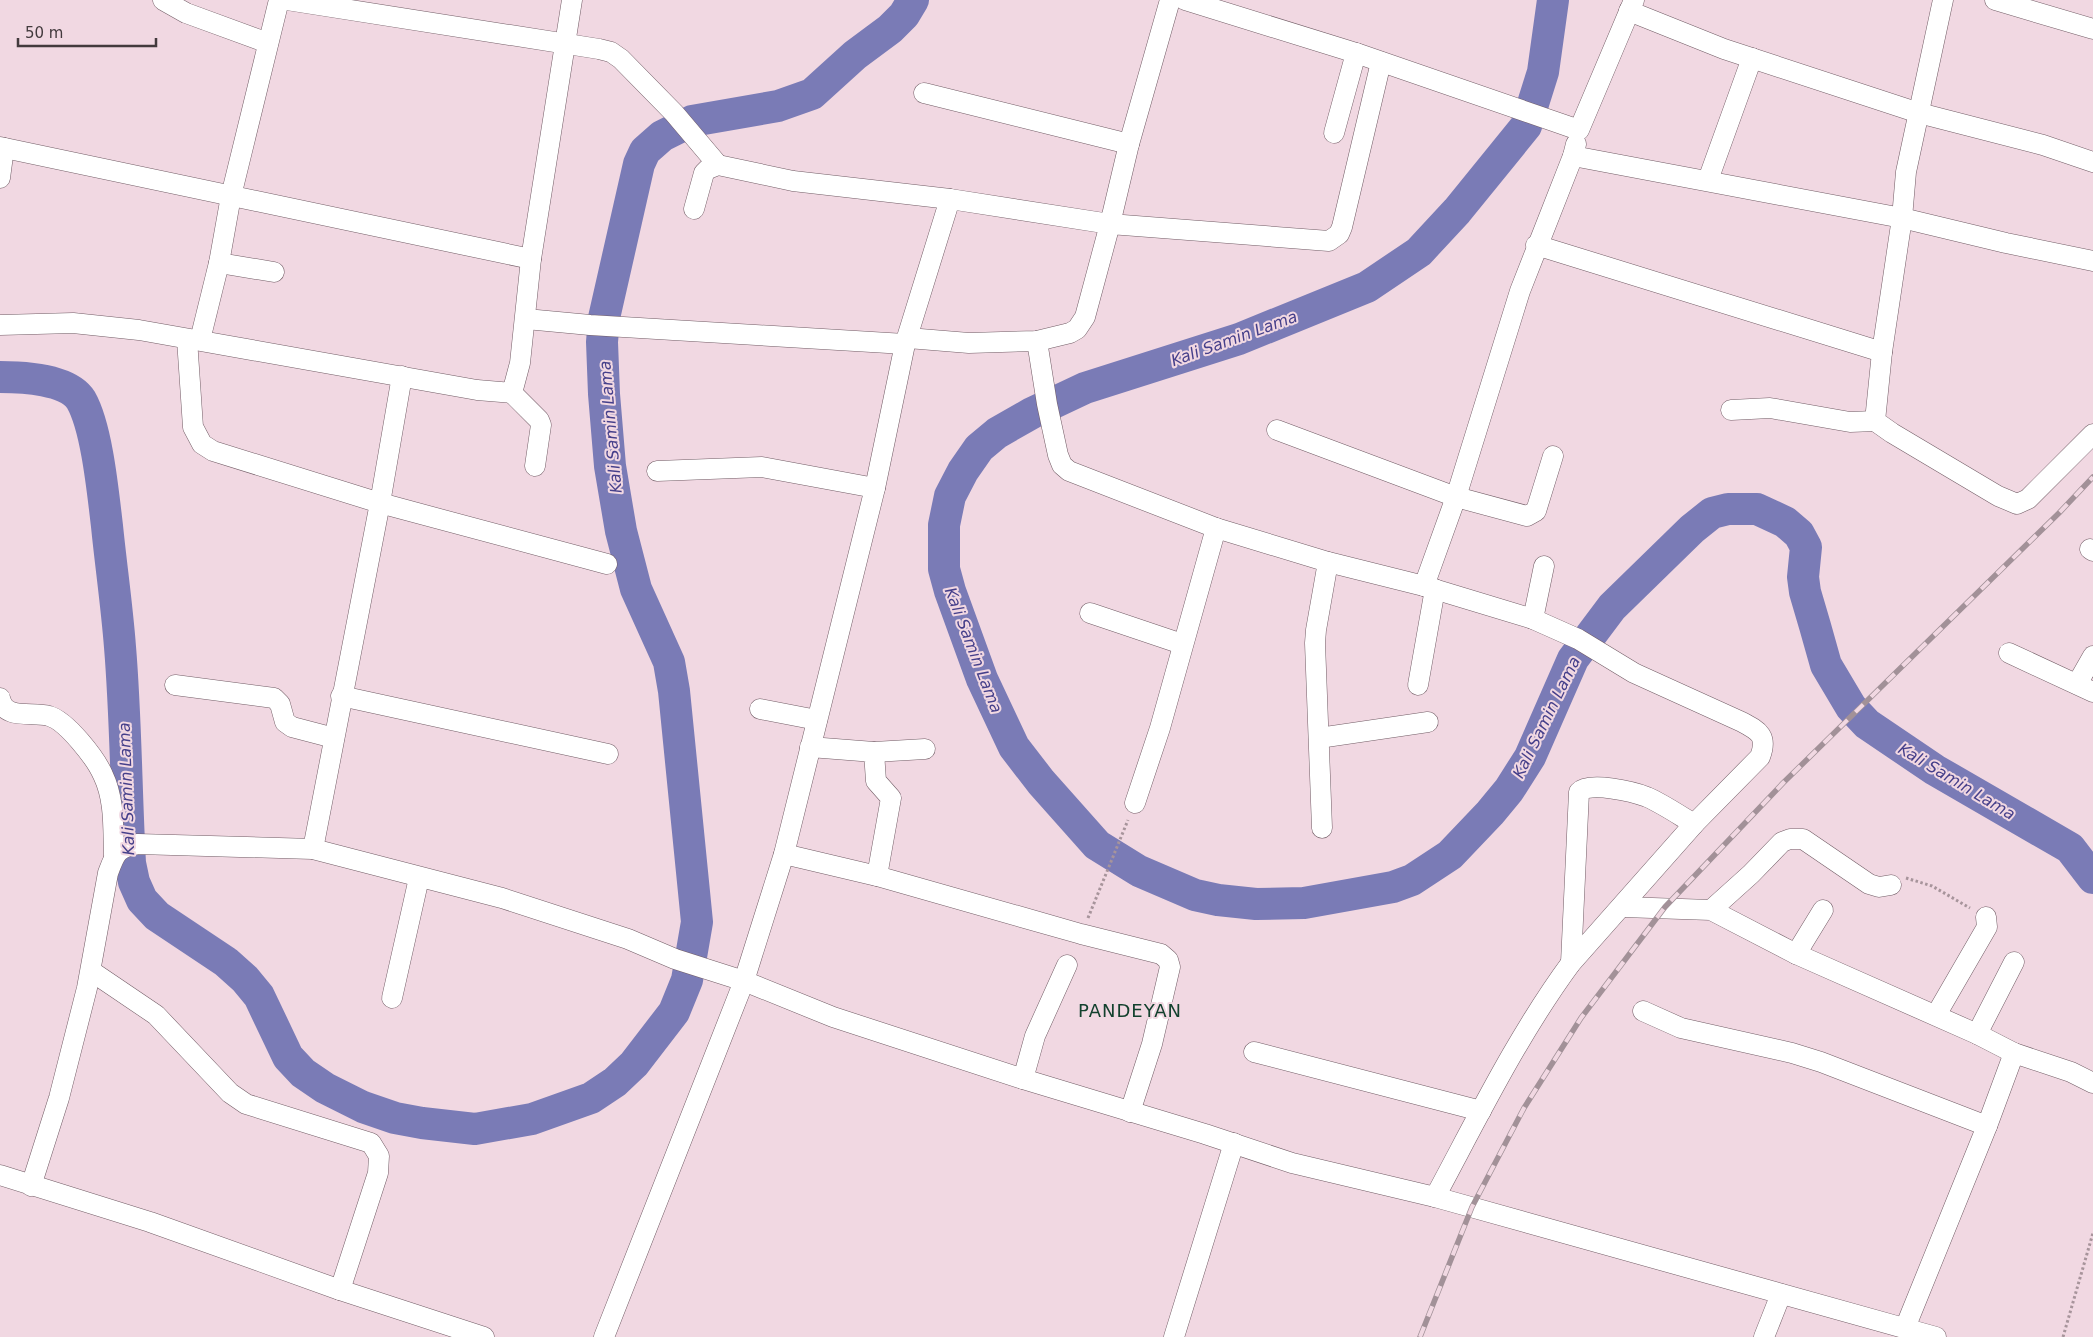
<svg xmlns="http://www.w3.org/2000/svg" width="2093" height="1337" font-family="'DejaVu Sans',sans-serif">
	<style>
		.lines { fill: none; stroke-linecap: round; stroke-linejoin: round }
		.river { stroke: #7a7bb6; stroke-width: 32 }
		.minor-casing { stroke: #725d66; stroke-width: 21 }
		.path { stroke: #a7949b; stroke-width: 3; stroke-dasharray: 2.5 2.5; stroke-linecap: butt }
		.minor { stroke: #fff; stroke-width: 20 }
		.rail-casing { stroke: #a29198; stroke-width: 5.5 }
		.rail { stroke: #f1d8e2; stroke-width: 4; stroke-dasharray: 11; stroke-linecap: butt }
		.labels { text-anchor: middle; stroke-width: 4; stroke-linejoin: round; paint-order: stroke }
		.water-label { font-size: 16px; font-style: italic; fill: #453f8a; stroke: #f1d8e2 }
		.quarter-label { font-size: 18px; letter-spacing: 1px; fill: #13412e; stroke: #f1d8e2 }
	</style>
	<rect width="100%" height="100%" fill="#f1d8e2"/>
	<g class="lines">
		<g class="river">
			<path d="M1553 0 1543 72 1526 126 1457 211 1419 252 1367 287 1239 339 1085 388 1032 413 997 433 979 448 963 471 950 496 944 525V569L950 591 982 679 1014 747 1041 782 1097 845 1139 871 1195 895 1218 900 1256 904 1304 903 1393 887 1412 880 1450 855 1490 813 1509 790 1530 757 1573 659 1612 607 1692 529 1712 513 1728 509H1757L1785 522 1799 534 1806 547 1803 577 1805 592 1815 626 1826 665 1851 707 1867 724 1935 770 2070 848 2093 878"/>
			<path d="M0 377C22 377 68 379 81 400 97 428 103 493 107 526 111 566 117 607 120 647 126 719 126 791 130 863L134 882 142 900 157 916 226 962 245 979 259 996 288 1057 303 1073 325 1088 363 1107 395 1118 422 1123 475 1129 532 1119 591 1098 615 1082 634 1064 674 1012 687 980 697 922 674 691 669 662 636 589 621 531 610 466 604 394 602 342 604 318 639 164 645 151 662 136 692 121 778 106 812 94 855 55 890 29 904 15 913 0"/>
		</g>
		<defs>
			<g id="minor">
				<path d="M163 0 186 13 268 43"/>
				<path d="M287 0 599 49 611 52 621 59 674 113 718 165"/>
				<path d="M1185 0 1356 53 1579 130 1634 0"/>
				<path d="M1943 0 1906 172 1902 218 1882 352 1875 421 1892 433 1998 496 2017 504 2028 499 2093 434"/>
				<path d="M1995 0 2093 29"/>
				<path d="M1629 11 1724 49 1919 113 2043 145 2093 162"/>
				<path d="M924 93 1129 144"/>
				<path d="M1334 133 1356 53"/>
				<path d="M0 147 531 259"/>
				<path d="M1573 156 1902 218 2006 243 2093 261"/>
				<path d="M0 178 4 148"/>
				<path d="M1708 180 1752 58"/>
				<path d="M694 209 704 173 708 169 718 165 793 181 950 199"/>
				<path d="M1536 245 1882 352"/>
				<path d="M274 272 219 263 231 196 279 0"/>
				<path d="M526 319 590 325 905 344"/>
				<path d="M0 325 73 323 139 330 477 390 512 393 520 363 531 259 572 0"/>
				<path d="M908 338 969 343 1037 341 1070 333 1077 329 1085 317 1110 224 1329 241 1339 234 1342 227 1381 62"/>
				<path d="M187 339 193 427 202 444 213 451 380 503 607 564"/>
				<path d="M200 340 219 263"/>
				<path d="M1037 341 1047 404 1058 455 1062 465 1069 471 1216 528 1328 562 1424 586 1533 619 1578 639 1634 673 1742 722C1759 731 1768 736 1760 757L1694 824 1571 963C1518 1035 1478 1117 1435 1197"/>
				<path d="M512 393 539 420 541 425 535 466"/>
				<path d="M1731 410 1770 408 1850 422 1875 421"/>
				<path d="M1277 430 1456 497 1527 516 1536 511 1553 456"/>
				<path d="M657 471 762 467 875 488"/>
				<path d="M2090 549 2093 551"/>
				<path d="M1424 586 1456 497 1520 291 1573 156 1576 144"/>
				<path d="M1090 613 1182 644"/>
				<path d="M1533 619 1544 566"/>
				<path d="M2009 653 2093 692"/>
				<path d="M2077 684 2093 656"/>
				<path d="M175 685 274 698 280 704 285 722 292 727 334 738"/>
				<path d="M1418 685 1435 589"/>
				<path d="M341 696 608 754"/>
				<path d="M0 698C4 721 33 711 49 716 67 721 96 759 103 775 115 800 113 828 114 855"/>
				<path d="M760 709 817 720"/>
				<path d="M1319 738 1428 722"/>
				<path d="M810 747 874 752 876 781 891 798 877 876"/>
				<path d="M874 752 925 749"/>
				<path d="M1135 803 1160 728 1216 528"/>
				<path d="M1322 828 1315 643 1316 630 1328 562"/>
				<path d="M313 849 380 503 402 376"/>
				<path d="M784 854 877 876 1081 934 1161 954 1168 960 1170 967 1152 1044 1130 1112"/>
				<path d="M1623 907 1711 910 1796 954 1977 1034 2014 1053 2071 1072 2093 1083"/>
				<path d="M1711 910 1751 874 1782 842 1790 839H1803L1869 884 1879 887 1891 885"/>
				<path d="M1796 954 1823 910"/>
				<path d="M1571 963 1579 792C1589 781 1634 792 1647 797 1663 804 1679 815 1694 824"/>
				<path d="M91 971 156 1015 230 1093 246 1104 371 1143 379 1156 378 1173 340 1290"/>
				<path d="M392 998 419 878"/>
				<path d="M1643 1011 1681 1028 1792 1053 1821 1062 1987 1126"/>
				<path d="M1936 1015 1987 927 1986 917"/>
				<path d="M1977 1034 2014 962"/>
				<path d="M1254 1052 1481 1111"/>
				<path d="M1023 1079 1035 1036 1067 965"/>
				<path d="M0 1175 150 1222 340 1290 484 1337"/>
				<path d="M31 1186 59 1098 87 988 108 873C115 854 117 847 138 844L313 849 502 898 628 939 675 959 744 981 833 1017 1023 1079 1205 1134 1292 1163 1435 1197 1936 1337"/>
				<path d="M1905 1328 1987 1126 2014 1053"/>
				<path d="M604 1337 744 981 784 854 875 488 905 344 950 199 1110 224 1129 144 1170 0"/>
				<path d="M1174 1337 1234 1143"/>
				<path d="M1764 1337 1781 1294"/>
			</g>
		</defs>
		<use href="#minor" class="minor-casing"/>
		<g class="path">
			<path d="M1906 878 1932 886 1970 908"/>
			<path d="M1088 918 1128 820"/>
			<path d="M2063 1337 2093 1233"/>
		</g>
		<use href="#minor" class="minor"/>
		<defs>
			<path id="rail" d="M1420 1337 1472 1207 1524 1108 1581 1018 1665 907 1783 783 2059 513 2093 477"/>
		</defs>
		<use href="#rail" class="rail-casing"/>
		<use href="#rail" class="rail"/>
	</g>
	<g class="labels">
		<g class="water-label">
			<text transform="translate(1234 338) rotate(-20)" y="6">Kali Samin Lama</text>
			<text transform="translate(610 427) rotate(-95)" y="6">Kali Samin Lama</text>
			<text transform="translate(974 650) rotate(69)" y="6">Kali Samin Lama</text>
			<text transform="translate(1546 717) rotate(-64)" y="6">Kali Samin Lama</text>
			<text transform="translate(1957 781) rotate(31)" y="6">Kali Samin Lama</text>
			<text transform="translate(126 789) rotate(-92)" y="6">Kali Samin Lama</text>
		</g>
		<g class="quarter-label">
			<text x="1130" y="1017">PANDEYAN</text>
		</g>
	</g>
	<path d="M18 38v8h138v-8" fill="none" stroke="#433a3d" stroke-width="2.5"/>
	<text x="25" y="38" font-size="15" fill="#433a3d" stroke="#f1d8e2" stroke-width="4" paint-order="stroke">50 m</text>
</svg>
